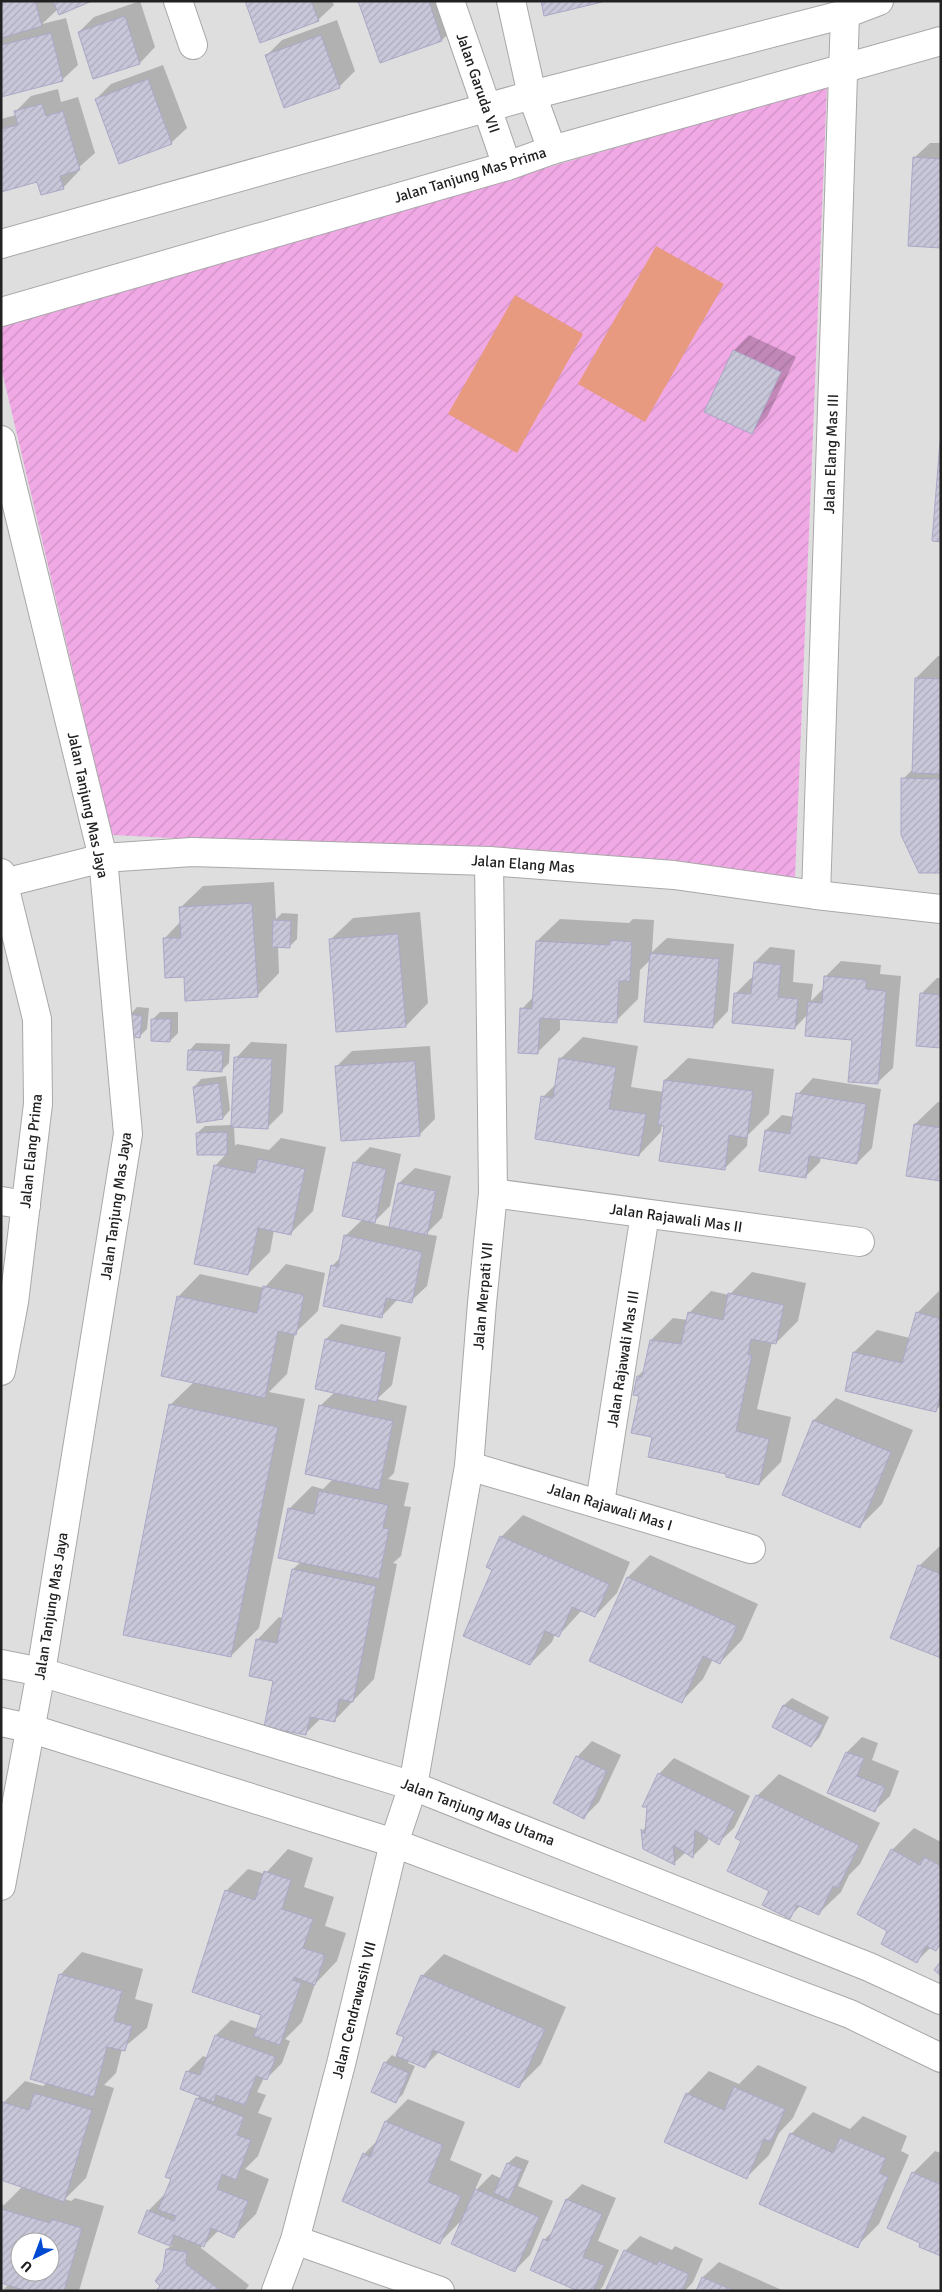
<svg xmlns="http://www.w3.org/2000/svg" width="942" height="2292" font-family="Signika,sans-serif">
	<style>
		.residential { fill: #dededf; fill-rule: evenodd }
		.garden { fill: url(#garden-furrows) }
		.pitch { fill: #e79a7f }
		.shadow { fill: #0003; fill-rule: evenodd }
		.building { fill: url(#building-hatch); stroke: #aaa8c6; fill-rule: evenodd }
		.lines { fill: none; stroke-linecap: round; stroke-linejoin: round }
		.street-casing { stroke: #a8a8a8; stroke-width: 30 }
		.street { stroke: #fff; stroke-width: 28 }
		.labels { text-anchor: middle; stroke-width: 4; stroke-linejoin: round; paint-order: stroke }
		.street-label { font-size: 15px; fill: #212121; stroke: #fff }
	</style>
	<defs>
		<pattern id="garden-furrows" width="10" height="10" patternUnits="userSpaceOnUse" patternTransform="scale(1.25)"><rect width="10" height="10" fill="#f0a9e5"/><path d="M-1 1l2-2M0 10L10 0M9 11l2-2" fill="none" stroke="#ce91c4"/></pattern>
		<pattern id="building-hatch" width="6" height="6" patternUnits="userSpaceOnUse" patternTransform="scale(1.25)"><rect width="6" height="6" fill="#c8c7da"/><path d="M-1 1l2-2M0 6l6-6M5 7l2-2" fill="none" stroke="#acabbb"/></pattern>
	</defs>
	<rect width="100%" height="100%" fill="#ebe7f2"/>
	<path class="residential" d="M1 1H941V2291H1ZM20 2242H50V2272H20Z"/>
	<path class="garden" d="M827 86 795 879 486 854 112 835 1 367V327Z"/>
	<g class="pitch">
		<path d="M656 246 724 284 645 422 578 384Z"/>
		<path d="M515 295 583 334 517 453 448 414Z"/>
	</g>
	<g class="shadow">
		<path d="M1 1H89L58 9 42 24 66 18 78 65 62 80 1 96Z"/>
		<path d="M140 1 155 47 140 63 94 78 79 32 94 17Z"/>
		<path d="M246 1H332L334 5 318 20Z"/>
		<path d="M359 1H458L464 18 442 40 380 61Z"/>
		<path d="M337 20 355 71 339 87 267 55 282 40Z"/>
		<path d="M163 65 187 128 171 143 96 99 111 84Z"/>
		<path d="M58 89 61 102 78 97 95 153 77 169 78 172 63 188 37 181 1 191V119L16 115 15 112 31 96Z"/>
		<path d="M930 143H941V247L914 158Z"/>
		<path d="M749 335 796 357 767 417 752 433 734 350Z"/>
		<path d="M938 656H941V872L903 779 914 768 916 678Z"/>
		<path d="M274 882 276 919 282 913 298 914 297 939 289 947 278 946 279 973 257 996 185 975 164 939 181 921 180 908 203 886Z"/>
		<path d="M420 912 428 1003 406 1026 330 940 353 918Z"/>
		<path d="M560 919 629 923 633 919 654 920 652 952 667 938 734 944 728 1011 713 1027 651 959 640 970 638 999 616 1021 560 1018V1030L537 1053 522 1009 534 996 537 941Z"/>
		<path d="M770 947 795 950 793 982 813 984 811 1001 824 988 825 977 841 961 881 965 880 974 901 976 893 1068 877 1083 853 1039 808 1014 795 1028 736 993 751 978H754L755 962Z"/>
		<path d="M937 978H941V1047L922 993Z"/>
		<path d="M137 1007 149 1008 147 1029 140 1036 130 1015Z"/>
		<path d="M160 1012H178V1033L170 1041 152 1020Z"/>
		<path d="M583 1037 638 1046 631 1087 664 1092 665 1080 688 1058 774 1069 769 1114 748 1135 747 1146 724 1169 665 1124H662L661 1132 639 1155 543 1097 557 1083 560 1059Z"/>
		<path d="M251 1042 287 1044 283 1112 267 1128 234 1126 235 1146 237 1144 269 1150 281 1138 326 1147 313 1211 291 1233 274 1230 270 1252 248 1274 215 1166 227 1153 198 1154 197 1133 205 1126 232 1125 236 1058Z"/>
		<path d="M196 1043 230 1044 229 1063 222 1070 189 1051Z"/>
		<path d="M430 1046 435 1119 420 1134 336 1067 352 1051Z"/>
		<path d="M226 1076 230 1110 223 1118 194 1087 201 1079Z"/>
		<path d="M813 1078 881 1089 872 1148 857 1163 821 1157 820 1162 805 1177 766 1130 782 1115 794 1117 798 1094Z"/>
		<path d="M938 1102H941V1180L915 1124Z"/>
		<path d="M370 1147 401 1154 390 1206 373 1223 391 1227 399 1183 415 1168 451 1176 442 1218 426 1234 437 1236 427 1286 411 1301 398 1299 382 1316 332 1266 341 1257 345 1236 363 1219 354 1163Z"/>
		<path d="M286 1264 325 1273 318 1311 295 1333 287 1374 269 1392 305 1399 259 1628 231 1656 170 1405 194 1382 178 1297 200 1274 264 1288Z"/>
		<path d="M752 1272 806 1283 798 1321 776 1343 772 1342 757 1409 791 1417 781 1462 759 1484 728 1473 653 1436 641 1395 638 1376 644 1370 651 1340 673 1318 688 1320 689 1313 711 1291 729 1295Z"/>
		<path d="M939 1291 941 1405 936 1410 854 1352 877 1330 910 1338 917 1313Z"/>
		<path d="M341 1324 401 1337 392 1385 377 1399 407 1406 394 1473 388 1479 409 1483 404 1506 411 1507 401 1556 393 1563 397 1564 374 1679 334 1721 321 1718 306 1733 274 1680 257 1640 279 1617 284 1618 293 1569 301 1562 289 1509 312 1486 323 1489 333 1479 320 1406 335 1392 326 1339Z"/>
		<path d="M836 1398 913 1430 882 1504 860 1526 814 1420Z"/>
		<path d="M523 1515 630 1562 617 1593 595 1616 582 1610 559 1635 555 1634 552 1642 530 1664 493 1569 501 1537Z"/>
		<path d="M941 1545V1656L919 1566Z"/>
		<path d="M650 1555 758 1604 742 1640 720 1663 713 1659 703 1679 681 1702 591 1660 628 1577Z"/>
		<path d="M792 1698 829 1717 819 1738 811 1746 773 1727 784 1705Z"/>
		<path d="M862 1737 878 1743 872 1760 899 1771 890 1796 874 1811 829 1793 847 1752Z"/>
		<path d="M592 1741 621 1755 599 1802 584 1817 577 1757Z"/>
		<path d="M674 1758 750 1796 734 1828 718 1843 708 1837V1841L693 1856 686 1852 674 1863 644 1849 643 1830 647 1826 659 1774Z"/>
		<path d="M779 1774 880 1823 860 1864 849 1875 841 1892 818 1914 801 1905 789 1917 771 1891 743 1840 757 1796Z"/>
		<path d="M914 1828 941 1842V1945L936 1950 931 1947 917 1961 889 1930 892 1850Z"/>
		<path d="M288 1849 313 1858 304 1887 334 1897 325 1926 346 1933 337 1961 315 1984 302 2022 285 2039 290 2041 282 2063 267 2078H264L257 2092 266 2095 258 2113 272 2118 258 2156 245 2169 269 2179 256 2214 234 2236 219 2230 204 2245 201 2244V2248L249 2285 245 2291H158L162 2285 167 2249 172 2245 139 2232 148 2211 167 2192 197 2099 201 2095 187 2072 203 2056 208 2058 216 2035 231 2020 258 2029 263 2014 226 1891 248 1869 265 1874Z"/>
		<path d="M82 1952 143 1969 135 1999 153 2004 147 2028 122 2049 116 2073 104 2085 114 2088 86 2178 65 2199 71 2201 75 2198 104 2206 79 2291H2L9 2284 1 2282V2204L4 2205 22 2187 1 2180V2109L3 2103 25 2081 43 2086 46 2083 60 1975ZM20 2242H50V2272H20Z"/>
		<path d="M444 1954 566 2007 541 2064 519 2086 439 2052 424 2067 409 2060 408 2063 415 2066 403 2094 396 2101 385 2063 392 2055 396 2057 405 2036 422 1976Z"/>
		<path d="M758 2065 807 2087 793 2118 779 2133 769 2155 747 2177 687 2094 709 2071 739 2084Z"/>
		<path d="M408 2099 465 2122 450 2160 482 2174 474 2192 492 2174 502 2179 508 2163 516 2156 529 2161 518 2186 553 2201 530 2255 515 2270 464 2218 440 2242 364 2154 379 2139 386 2121Z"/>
		<path d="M813 2112 850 2129 863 2116 907 2136 901 2151 909 2155 879 2224 857 2246 791 2134Z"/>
		<path d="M935 2151 941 2153V2255L922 2242 913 2173Z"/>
		<path d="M582 2184 616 2198 598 2241 619 2250 603 2286 599 2291H579L544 2240 555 2229 567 2199Z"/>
		<path d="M640 2236 672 2250 675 2246 703 2259 693 2282 685 2291H607L625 2251Z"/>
		<path d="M719 2262 784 2291H698L703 2277Z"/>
	</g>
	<g class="building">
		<path d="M1 1H35L42 26 1 38Z"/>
		<path d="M53 1H92L59 15Z"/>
		<path d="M245 1H311L319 21 260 43Z"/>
		<path d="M358 1H429L442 41 380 63Z"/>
		<path d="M541 1H602V2L544 16Z"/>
		<path d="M125 16 140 64 93 79 78 32Z"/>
		<path d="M51 33 63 81 1 97V45Z"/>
		<path d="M321 35 340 88 284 108 265 55Z"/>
		<path d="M148 79 172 144 119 164 95 99Z"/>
		<path d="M42 104 46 116 63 111 80 170 60 176 64 189 41 195 37 182 1 192V129L18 125 14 111Z"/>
		<path d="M913 157 941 159V248L908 246Z"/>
		<path d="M733 350 781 372 752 434 704 412Z"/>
		<path d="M940 442H941V542L932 541Z"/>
		<path d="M915 678 941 679V774L912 773Z"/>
		<path d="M901 778 941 779V873H919L901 835Z"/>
		<path d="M252 903 258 997 185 1001 184 977 165 978 163 938H181L179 907Z"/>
		<path d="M273 920 291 921 290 948 272 947Z"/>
		<path d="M398 934 406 1027 336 1032 329 939Z"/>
		<path d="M610 940 632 942 630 981H619L617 1023 540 1018 538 1054 518 1053 520 1008 532 1009 536 941 610 945Z"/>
		<path d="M650 953 719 959 713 1028 644 1022Z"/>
		<path d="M754 962 781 965 778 997 798 999 795 1029 732 1023 734 993 751 994Z"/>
		<path d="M824 976 866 980V989L886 991 878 1084 848 1082 852 1040 805 1036 808 1002 822 1003Z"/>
		<path d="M920 993 941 995V1048L916 1046Z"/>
		<path d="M129 1014 142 1016 140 1038 127 1036Z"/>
		<path d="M151 1019H171L170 1042 151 1041Z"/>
		<path d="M188 1050 223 1051 222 1072 187 1070Z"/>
		<path d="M234 1057 272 1059 268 1129 231 1127Z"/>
		<path d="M559 1058 616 1067 609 1109 646 1114 639 1156 535 1139 541 1096 553 1098Z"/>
		<path d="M415 1061 420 1136 341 1141 335 1066Z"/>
		<path d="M664 1080 753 1091 747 1138 729 1135 725 1170 659 1161 664 1126 658 1125Z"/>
		<path d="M219 1083 223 1119 197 1123 193 1087Z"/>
		<path d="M796 1093 866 1104 857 1164 809 1156 806 1178 759 1171 765 1130 790 1134Z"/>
		<path d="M914 1124 941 1128V1181L906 1176Z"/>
		<path d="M227 1132V1155H197L196 1133Z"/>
		<path d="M258 1159 305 1169 291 1235 258 1228 248 1275 194 1264 214 1165 255 1173Z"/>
		<path d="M353 1162 386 1169 375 1223 342 1216Z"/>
		<path d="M398 1183 436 1191 427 1235 389 1227Z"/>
		<path d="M344 1235 422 1252 412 1303 386 1298 382 1318 323 1306 331 1265 338 1267Z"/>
		<path d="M263 1286 304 1295 296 1335 278 1331 265 1398 161 1376 177 1296 257 1313Z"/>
		<path d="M728 1293 784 1305 776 1344 751 1339 748 1355H752L736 1431 769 1439 759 1485 726 1477V1474L648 1457 652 1437 631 1433 639 1396 633 1395 637 1376 642 1377 650 1340 681 1344 688 1312 723 1320Z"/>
		<path d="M916 1312 941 1319V1391L936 1412 845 1391 853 1352 902 1363Z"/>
		<path d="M325 1339 386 1352 377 1402 315 1389Z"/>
		<path d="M169 1404 278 1427 231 1657 123 1635Z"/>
		<path d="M319 1405 393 1421 379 1490 305 1474Z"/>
		<path d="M813 1420 891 1452 860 1528 782 1495Z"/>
		<path d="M319 1491 388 1505 383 1528 389 1529 379 1579 278 1558 288 1508 314 1514Z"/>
		<path d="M500 1536 609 1584 595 1617 572 1607 559 1637 545 1631 530 1665 463 1636 492 1570 486 1567Z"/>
		<path d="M918 1565 941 1574V1658L890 1638Z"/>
		<path d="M292 1569 376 1586 353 1702 339 1699 335 1722 310 1717 306 1735 264 1727 273 1681 249 1676 256 1639 277 1643Z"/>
		<path d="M627 1577 737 1626 720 1664 703 1656 682 1703 589 1661Z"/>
		<path d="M783 1705 823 1725 811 1747 772 1727Z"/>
		<path d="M846 1752 864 1758 857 1776 885 1787 875 1812 827 1793Z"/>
		<path d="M576 1756 607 1771 584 1819 553 1803Z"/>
		<path d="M658 1773 735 1811 719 1845 695 1830 693 1858 673 1845 675 1865 643 1849 641 1829 645 1834 647 1807H642Z"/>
		<path d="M756 1795 859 1845 838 1888 833 1886 819 1915 797 1905 790 1919 762 1905 769 1891 727 1871 741 1841 735 1838Z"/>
		<path d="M891 1849 920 1865 924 1857 941 1866V1943L936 1951 926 1946 917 1963 881 1944 887 1931 857 1914Z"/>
		<path d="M264 1871 291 1880 282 1909 313 1919 303 1948 325 1955 315 1985 294 1977 293 1980 301 1983 280 2045 254 2036 261 2015 192 1992 225 1890 255 1900Z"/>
		<path d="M941 1961V1976L934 1970Z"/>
		<path d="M59 1974 122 1991 114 2021 132 2026 125 2051 107 2047 94 2097 30 2079Z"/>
		<path d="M421 1975 545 2029 519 2088 433 2050 425 2068 396 2056 404 2037 396 2034Z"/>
		<path d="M215 2035 276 2057 267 2080 256 2076 245 2105 216 2095 214 2102 180 2089 186 2071 200 2075Z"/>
		<path d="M384 2062 409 2073 396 2103 371 2092Z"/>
		<path d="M734 2087 785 2109 771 2142 764 2139 747 2179 664 2142 686 2093 724 2110Z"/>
		<path d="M34 2093 92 2110 64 2202 1 2180 2 2102 29 2110Z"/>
		<path d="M196 2098 244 2117 237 2135 251 2140 236 2180 222 2174 217 2189 248 2201 234 2238 211 2228 204 2247 174 2235 170 2246 138 2233 147 2210 174 2221 176 2216 158 2210 171 2179 165 2177Z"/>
		<path d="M385 2121 443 2145 428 2182 461 2196 440 2244 342 2201 363 2153 370 2157Z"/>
		<path d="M790 2133 833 2153 840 2138 886 2158 879 2173 888 2177 858 2248 759 2204Z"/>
		<path d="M507 2163 522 2169 509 2200 494 2193Z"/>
		<path d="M912 2172 941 2185V2256L919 2247 920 2243 887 2228Z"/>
		<path d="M475 2189 539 2217 515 2272 451 2244Z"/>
		<path d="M566 2199 602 2214 583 2257 604 2265 593 2291H578L530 2270 543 2239 548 2241Z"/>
		<path d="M1 2209 50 2223 51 2219 82 2228 64 2291H27L1 2283ZM20 2242H50V2272H20Z"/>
		<path d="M166 2249 187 2252 186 2264 221 2291H156L160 2286 155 2281 163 2270Z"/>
		<path d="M624 2250 657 2265 659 2261 689 2274 682 2291H605Z"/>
		<path d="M702 2277 735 2291H696Z"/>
	</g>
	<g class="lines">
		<defs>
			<g id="street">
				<path d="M178 1 193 45"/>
				<path d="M450 1 507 166"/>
				<path d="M511 1 532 95 552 150"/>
				<path d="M1 244 532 95 845 14 879 1"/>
				<path d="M1 312 507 166 552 150 941 41"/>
				<path d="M1 440 103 858 128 1134 41 1672 1 1886"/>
				<path d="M1 873 37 1019 38 1104 14 1302 1 1371"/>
				<path d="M4 883 103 858 192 852 489 861 674 875 816 895 941 909"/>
				<path d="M816 895 845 14"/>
				<path d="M493 1193 860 1242"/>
				<path d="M1 1201 26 1205"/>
				<path d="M469 1466 751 1549"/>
				<path d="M600 1503 645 1214"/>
				<path d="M1 1664 41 1672 413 1786 869 1967 941 2000"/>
				<path d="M1 1722 29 1728 394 1843 850 2014 941 2058"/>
				<path d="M295 2240 440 2291"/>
				<path d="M276 2291 295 2240 341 2064 394 1843 413 1786 469 1466 482 1303 493 1193 489 861"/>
			</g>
		</defs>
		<use href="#street" class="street-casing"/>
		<use href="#street" class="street"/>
	</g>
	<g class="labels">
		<g class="street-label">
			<text transform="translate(478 83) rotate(71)" y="5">Jalan Garuda VII</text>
			<text transform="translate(470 175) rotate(-17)" y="5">Jalan Tanjung Mas Prima</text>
			<text transform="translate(831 454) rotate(-88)" y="5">Jalan Elang Mas III</text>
			<text transform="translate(88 805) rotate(78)" y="5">Jalan Tanjung Mas Jaya</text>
			<text transform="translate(523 864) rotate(4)" y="5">Jalan Elang Mas</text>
			<text transform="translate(31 1151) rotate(-84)" y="5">Jalan Elang Prima</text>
			<text transform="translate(116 1206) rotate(-82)" y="5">Jalan Tanjung Mas Jaya</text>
			<text transform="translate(676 1218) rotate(8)" y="5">Jalan Rajawali Mas II</text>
			<text transform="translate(483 1296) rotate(-85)" y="5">Jalan Merpati VII</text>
			<text transform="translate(623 1359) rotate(-81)" y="5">Jalan Rajawali Mas III</text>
			<text transform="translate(610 1507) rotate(17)" y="5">Jalan Rajawali Mas I</text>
			<text transform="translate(51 1606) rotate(-81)" y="5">Jalan Tanjung Mas Jaya</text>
			<text transform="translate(478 1812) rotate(21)" y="5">Jalan Tanjung Mas Utama</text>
			<text transform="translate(354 2010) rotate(-76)" y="5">Jalan Cendrawasih VII</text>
		</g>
	</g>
	<rect width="942" height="2292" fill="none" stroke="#212121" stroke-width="5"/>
	<g transform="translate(35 2257) rotate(222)"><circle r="24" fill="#ffffff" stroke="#a6a6a6"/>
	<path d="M0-4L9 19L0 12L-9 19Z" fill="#004ad2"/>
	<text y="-8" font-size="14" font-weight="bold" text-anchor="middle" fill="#212121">U</text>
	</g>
</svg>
